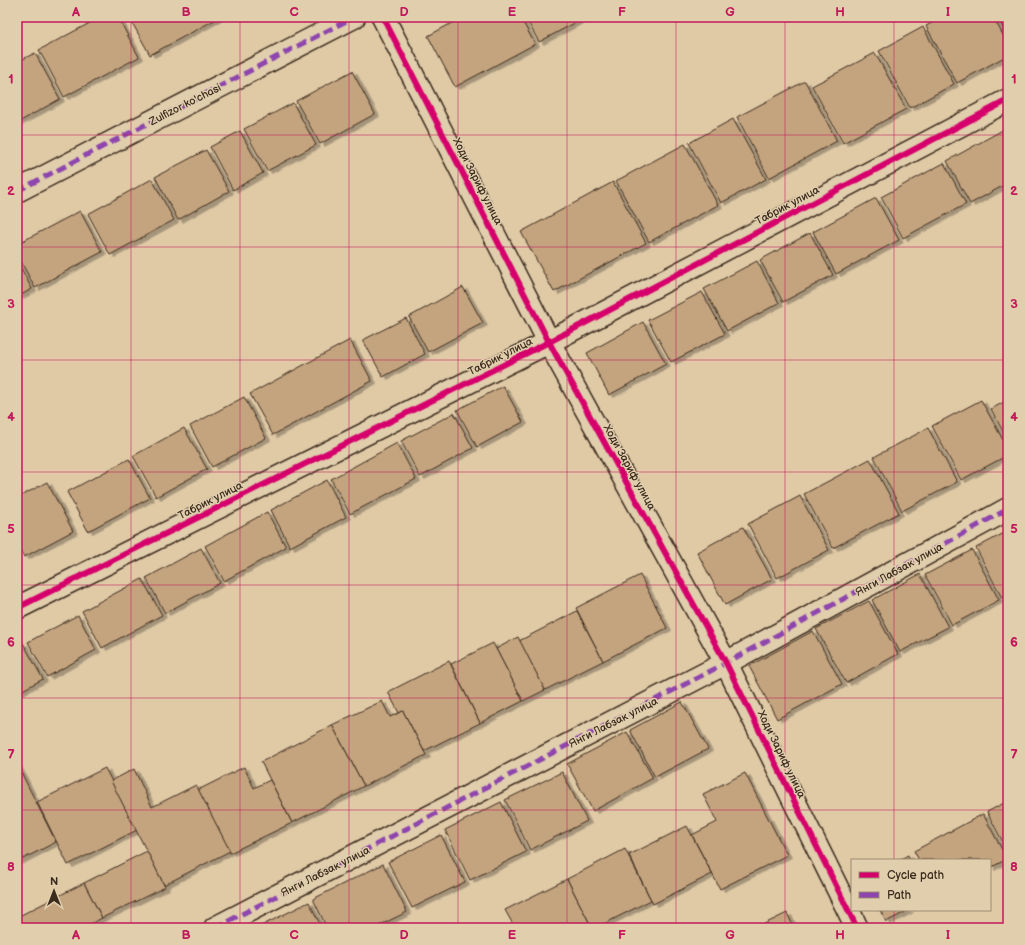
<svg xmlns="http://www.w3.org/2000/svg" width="1025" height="945" font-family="'Balsamiq Sans',sans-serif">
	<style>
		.building { fill: #c4a47e; stroke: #3b2a1e; filter: url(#shadow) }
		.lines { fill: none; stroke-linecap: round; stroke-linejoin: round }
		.street-casing { stroke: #3b2a1e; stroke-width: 25 }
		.street { stroke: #e0ceac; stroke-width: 22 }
		.quiet { stroke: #8e44ad; stroke-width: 5; stroke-dasharray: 10 5; stroke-linecap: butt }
		.cycleway-casing { stroke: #e0ceac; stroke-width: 8 }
		.cycleway { stroke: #d6006c; stroke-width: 6 }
		.grid { fill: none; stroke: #c2185b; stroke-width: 1; stroke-opacity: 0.55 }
		.labels { text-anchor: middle; stroke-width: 3; stroke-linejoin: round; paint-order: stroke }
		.street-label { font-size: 11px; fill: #3b2a1e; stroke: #e0ceac }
		.neatline { fill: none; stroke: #c2185b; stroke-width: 1.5 }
		.grid-label { font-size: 13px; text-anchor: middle; font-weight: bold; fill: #c2185b }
	</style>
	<defs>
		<filter id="shadow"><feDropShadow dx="4.5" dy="2.5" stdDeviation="0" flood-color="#0004"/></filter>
	</defs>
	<rect width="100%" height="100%" fill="#e0caa6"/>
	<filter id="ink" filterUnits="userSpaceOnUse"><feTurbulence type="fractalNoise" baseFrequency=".025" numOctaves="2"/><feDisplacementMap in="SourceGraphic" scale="8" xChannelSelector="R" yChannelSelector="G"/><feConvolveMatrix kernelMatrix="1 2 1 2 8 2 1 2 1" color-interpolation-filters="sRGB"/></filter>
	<g filter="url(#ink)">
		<g class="building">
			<path d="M101 17H118L139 57 64 97 39 50Z"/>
			<path d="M129 17H220L150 55Z"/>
			<path d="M463 17H520L535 44 455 87 428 36Z"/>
			<path d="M525 17H586L539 42Z"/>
			<path d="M943 17H993L1008 44V55L957 83 926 26Z"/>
			<path d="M997 17H1008V37Z"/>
			<path d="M923 27 954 84 910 108 879 51Z"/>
			<path d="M35 53 60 99 17 123V62Z"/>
			<path d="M875 53 906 109 843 143 812 86Z"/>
			<path d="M352 71 375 114 320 144 296 101Z"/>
			<path d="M805 81 837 141 769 178 737 117Z"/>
			<path d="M293 103 316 145 267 171 244 129Z"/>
			<path d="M733 119 766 179 721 203 689 143Z"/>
			<path d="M1008 127V183L970 204 947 161Z"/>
			<path d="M240 131 263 173 233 190 210 147Z"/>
			<path d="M685 144 718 205 649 242 616 181Z"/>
			<path d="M206 150 229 191 178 220 155 177Z"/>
			<path d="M944 163 966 204 903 238 881 197Z"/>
			<path d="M152 179 174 220 110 255 88 214Z"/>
			<path d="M613 182 646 243 554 292 521 232Z"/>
			<path d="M876 198 899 240 836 274 813 232Z"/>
			<path d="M80 211 102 252 35 288 17 254V244Z"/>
			<path d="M810 233 833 275 783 302 760 260Z"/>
			<path d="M17 261 32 289 17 297Z"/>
			<path d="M757 261 779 303 727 331 704 289Z"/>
			<path d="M463 287 483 323 428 352 409 317Z"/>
			<path d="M702 292 725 334 671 362 648 320Z"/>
			<path d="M406 318 425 354 383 377 363 340Z"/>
			<path d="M643 322 666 364 609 395 587 353Z"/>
			<path d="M350 340 372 381 273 435 250 394Z"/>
			<path d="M503 386 523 422 477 447 457 410Z"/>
			<path d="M244 397 266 438 212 467 190 426Z"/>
			<path d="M981 400 1008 449V455L961 480 932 426Z"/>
			<path d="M1008 400V441L991 409Z"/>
			<path d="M454 413 473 448 420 477 401 441Z"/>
			<path d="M184 428 207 469 156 497 133 456Z"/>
			<path d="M928 428 957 482 902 511 874 457Z"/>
			<path d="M397 443 416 479 350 514 331 479Z"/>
			<path d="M129 459 150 498 88 531 67 492Z"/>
			<path d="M870 459 899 513 833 548 804 494Z"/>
			<path d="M327 480 346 517 290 547 271 510Z"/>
			<path d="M47 482 73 531 24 557 17 545V498Z"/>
			<path d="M800 496 829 550 777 578 748 524Z"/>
			<path d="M267 512 286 547 224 581 205 546Z"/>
			<path d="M743 527 772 579 725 605 697 552Z"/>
			<path d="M1008 531V595L1002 598 976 548Z"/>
			<path d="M201 548 220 583 165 613 146 578Z"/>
			<path d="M972 550 999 600 952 625 925 575Z"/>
			<path d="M920 574 948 627 900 652 872 600Z"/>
			<path d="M640 575 667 628 603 661 576 608Z"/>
			<path d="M142 579 162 615 102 648 82 611Z"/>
			<path d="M869 601 898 654 846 683 816 629Z"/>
			<path d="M577 611 603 661 545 690 519 641Z"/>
			<path d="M78 615 96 650 47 677 28 642Z"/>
			<path d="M813 631 842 684 777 719 749 666Z"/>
			<path d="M518 637 545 690 523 701 496 649Z"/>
			<path d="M23 643 43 679 17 693V646Z"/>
			<path d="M493 643 523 701 480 723 451 664Z"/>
			<path d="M449 661 480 723 424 751 403 711 399 713 388 692Z"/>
			<path d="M382 701 390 717 403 711 426 755 364 786 332 725Z"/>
			<path d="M682 702 708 749 655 777 630 730Z"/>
			<path d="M332 725 364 786 292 823 261 762Z"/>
			<path d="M627 732 653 778 593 811 567 764Z"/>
			<path d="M17 764 56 842 17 862Z"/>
			<path d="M244 767 254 788 270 780 292 823 230 853 198 790Z"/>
			<path d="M105 768 137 830 68 865 37 802Z"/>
			<path d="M134 769 152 807 196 785 230 851 164 885 111 781Z"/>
			<path d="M562 772 587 821 530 850 505 800Z"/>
			<path d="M745 773 787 855 720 889 692 835 717 822 703 794Z"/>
			<path d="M1008 801V852L987 812Z"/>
			<path d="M501 802 526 852 470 880 445 830Z"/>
			<path d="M983 814 1007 859 990 868V860H919L914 851Z"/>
			<path d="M687 826 712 874 653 904 629 855Z"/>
			<path d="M441 835 465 882 412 908 388 862Z"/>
			<path d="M625 849 651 900 596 928H592L567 879Z"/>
			<path d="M147 851 165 887 102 918 84 883Z"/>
			<path d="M908 855 910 860H899Z"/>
			<path d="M383 864 407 912 374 928H327L313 899Z"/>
			<path d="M567 879 592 928H515L505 910Z"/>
			<path d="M84 883 102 918 83 928H17V917Z"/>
			<path d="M309 902 322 928H257Z"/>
			<path d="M880 910H909L886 922Z"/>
			<path d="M787 913 794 928H756Z"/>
		</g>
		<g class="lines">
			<defs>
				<g id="street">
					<path d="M383 17 549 342 726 663 857 928"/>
					<path d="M17 191 354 17"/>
					<path d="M17 608 549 342 1008 100"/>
					<path d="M215 928 726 663 1008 509"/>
				</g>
			</defs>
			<use href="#street" class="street-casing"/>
			<use href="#street" class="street"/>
			<g class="quiet">
				<path d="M17 191 354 17"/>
				<path d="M215 928 726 663 1008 509"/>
			</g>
			<defs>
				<g id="cycleway">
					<path d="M383 17 549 342 726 663 857 928"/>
					<path d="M17 608 549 342 1008 100"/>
				</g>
			</defs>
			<use href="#cycleway" class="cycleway-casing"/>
			<use href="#cycleway" class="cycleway"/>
		</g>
	</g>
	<path class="grid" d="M131 17V928M240 17V928M349 17V928M458 17V928M567 17V928M676 17V928M785 17V928M894 17V860M17 135H1008M17 247H1008M17 360H1008M17 472H1008M17 585H1008M17 698H1008M17 810H1008M894 910V928"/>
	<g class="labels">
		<g class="street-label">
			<text transform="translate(185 104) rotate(-27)" y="4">Zulfizor ko'chasi</text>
			<text transform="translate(478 181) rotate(63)" y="4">Ходи Зариф улица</text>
			<text transform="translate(787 205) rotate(-28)" y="4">Табрик улица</text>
			<text transform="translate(500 356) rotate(-27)" y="4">Табрик улица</text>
			<text transform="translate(630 467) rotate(61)" y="4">Ходи Зариф улица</text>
			<text transform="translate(210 500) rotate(-27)" y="4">Табрик улица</text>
			<text transform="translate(899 569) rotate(-29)" y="4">Янги Лабзак улица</text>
			<text transform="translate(613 722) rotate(-27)" y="4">Янги Лабзак улица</text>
			<text transform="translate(782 754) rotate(64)" y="4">Ходи Зариф улица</text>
			<text transform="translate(325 871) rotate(-27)" y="4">Янги Лабзак улица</text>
		</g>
	</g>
	<rect width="1025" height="945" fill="none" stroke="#e0ceac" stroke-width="44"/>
	<rect x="851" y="859" width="140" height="52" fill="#e0ceac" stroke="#9e8c73"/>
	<rect x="859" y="872" width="20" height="6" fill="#d6006c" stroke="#9e8c73"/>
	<text x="887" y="879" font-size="12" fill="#3b2a1e">Cycle path</text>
	<rect x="859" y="892" width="20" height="6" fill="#8e44ad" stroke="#9e8c73"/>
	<text x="887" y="899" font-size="12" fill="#3b2a1e">Path</text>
	<g transform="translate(54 891)" stroke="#e0ceac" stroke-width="3" paint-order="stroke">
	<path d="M0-3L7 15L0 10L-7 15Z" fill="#3b2a1e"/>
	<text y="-6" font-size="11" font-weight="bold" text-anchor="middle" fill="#3b2a1e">N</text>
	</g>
	<rect x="22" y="22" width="981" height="901" class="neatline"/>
	<g class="grid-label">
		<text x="76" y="16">A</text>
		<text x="186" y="16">B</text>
		<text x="294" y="16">C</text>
		<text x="404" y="16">D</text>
		<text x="512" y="16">E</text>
		<text x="622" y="16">F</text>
		<text x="730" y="16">G</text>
		<text x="840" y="16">H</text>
		<text x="948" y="16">I</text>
		<text x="11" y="83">1</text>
		<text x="1014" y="83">1</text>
		<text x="11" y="195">2</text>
		<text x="1014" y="195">2</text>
		<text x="11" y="308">3</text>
		<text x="1014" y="308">3</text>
		<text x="11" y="421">4</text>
		<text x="1014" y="421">4</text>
		<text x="11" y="533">5</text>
		<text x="1014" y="533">5</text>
		<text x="11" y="646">6</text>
		<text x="1014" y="646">6</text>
		<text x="11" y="759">7</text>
		<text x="1014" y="759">7</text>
		<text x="11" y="871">8</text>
		<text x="1014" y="871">8</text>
		<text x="76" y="939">A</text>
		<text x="186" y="939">B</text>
		<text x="294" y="939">C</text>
		<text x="404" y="939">D</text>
		<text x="512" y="939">E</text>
		<text x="622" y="939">F</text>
		<text x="730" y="939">G</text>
		<text x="840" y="939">H</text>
		<text x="948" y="939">I</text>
	</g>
</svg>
